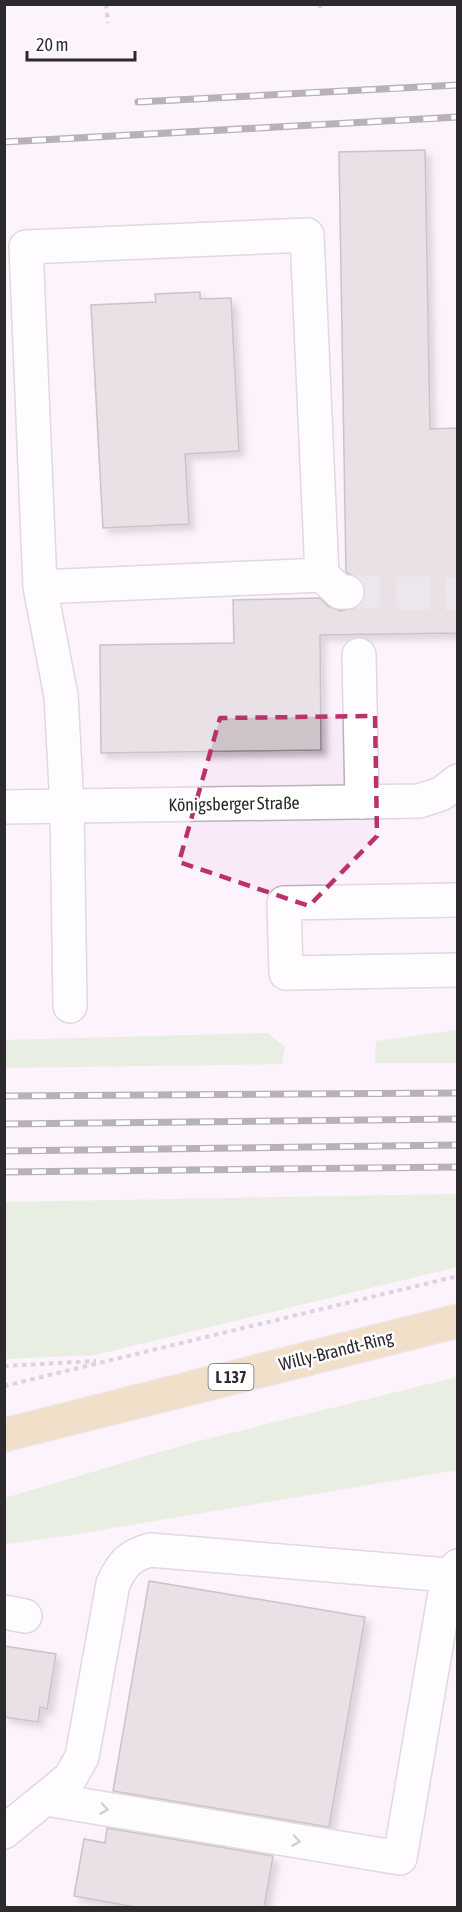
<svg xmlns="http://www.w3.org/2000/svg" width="462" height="1912" font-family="'Asap Condensed',sans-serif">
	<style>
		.built { fill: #f8eaf8 }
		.green { fill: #ccdfbe }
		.building { fill: #cec3c8; stroke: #8b8186; stroke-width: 1.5; filter: url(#shadow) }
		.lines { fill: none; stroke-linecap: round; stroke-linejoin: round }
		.minor-tunnel { stroke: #d5d0d5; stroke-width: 33; stroke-dasharray: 33 16; stroke-linecap: butt }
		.minor-casing { stroke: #bab2ba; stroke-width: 36 }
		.major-casing { stroke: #d9d9d9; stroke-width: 36 }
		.path { stroke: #aca8ac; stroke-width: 4; stroke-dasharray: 4.5 4.5; stroke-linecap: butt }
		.minor { stroke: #fff; stroke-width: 33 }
		.major { stroke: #dfbe8b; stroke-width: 33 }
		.rail-casing { stroke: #5f5c5f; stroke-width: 7 }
		.rail { stroke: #fff; stroke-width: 4.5; stroke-dasharray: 14; stroke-linecap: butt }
		.oneway { stroke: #a09fa0 }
		.marked { fill: none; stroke: #bb316b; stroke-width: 4.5; stroke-dasharray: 12 8; stroke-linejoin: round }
		.labels { text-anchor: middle; stroke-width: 5; stroke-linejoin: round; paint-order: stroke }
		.shield { fill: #fff; stroke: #6c6a6c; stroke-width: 1.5 }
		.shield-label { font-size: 16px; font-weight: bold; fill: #2d2a2d }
		.street-label { font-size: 18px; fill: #2d2a2d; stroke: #fff }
	</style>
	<defs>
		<filter id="shadow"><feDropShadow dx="5.5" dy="5.5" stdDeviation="3" flood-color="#0004"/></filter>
	</defs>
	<rect width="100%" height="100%" fill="#fffaff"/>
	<path class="built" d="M5 5H457V1907L5 1908Z"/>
	<g class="green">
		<path d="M457 1030V1063H375L376 1041Z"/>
		<path d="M268 1033 285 1047 282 1064 5 1068V1040Z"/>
		<path d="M457 1194V1267L95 1355 5 1359V1202Z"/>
		<path d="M457 1377V1470L66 1536 5 1544V1498L187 1444Z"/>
	</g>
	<g class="building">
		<path d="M425 150 430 429 458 428V633L320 635 321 750 101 753 100 645 234 643 233 600 320 598 328 606 340 611 356 608 363 601 366 591 363 582 346 572 339 152Z"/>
		<path d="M200 292V299L231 298 239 451 185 454 189 524 103 528 91 305 156 302 155 294Z"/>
		<path d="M149 1581 365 1617 329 1827 113 1791Z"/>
		<path d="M4 1646 56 1654 47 1709 40 1707 38 1722 4 1717Z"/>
		<path d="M107 1828 273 1856 264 1908H141L74 1896 84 1839 105 1843Z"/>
	</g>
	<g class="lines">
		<path class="minor-tunnel" d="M347 592 458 594"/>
		<defs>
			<g id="minor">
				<path d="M322 575 340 592H347"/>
				<path d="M40 587 322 575 307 235 26 247 40 587 61 696 67 806 70 1006"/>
				<path d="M359 655 362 802"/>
				<path d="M4 807 419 801 441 794 458 781"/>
				<path d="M458 900 284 903 286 973 458 970"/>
				<path d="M4 1612 25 1616"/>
				<path d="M46 1799 400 1858 448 1575"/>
				<path d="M4 1832 70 1778 82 1757 113 1584C122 1564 129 1556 150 1550L448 1575 458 1566"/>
			</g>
			<path id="major" d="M4 1435 458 1321"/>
		</defs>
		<use href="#minor" class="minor-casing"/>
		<use href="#major" class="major-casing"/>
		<g class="path">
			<path d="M106 4 108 23"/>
			<path d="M320 4V8"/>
			<path d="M4 1366 96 1361"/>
			<path d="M4 1386 458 1276"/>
			<path d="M4 1907 9 1908"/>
		</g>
		<use href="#minor" class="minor"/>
		<use href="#major" class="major"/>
		<defs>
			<g id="rail">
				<path d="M138 102 458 85"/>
				<path d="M4 142 458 117"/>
				<path d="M4 1096 458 1093"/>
				<path d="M4 1124 458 1119"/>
				<path d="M4 1151 458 1145"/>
				<path d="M4 1172 458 1167"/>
			</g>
		</defs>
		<use href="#rail" class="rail-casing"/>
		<use href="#rail" class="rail"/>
	</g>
	<defs><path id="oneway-chevron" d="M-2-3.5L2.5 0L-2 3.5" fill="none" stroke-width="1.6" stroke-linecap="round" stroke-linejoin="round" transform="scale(1.5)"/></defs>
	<g class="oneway">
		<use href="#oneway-chevron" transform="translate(104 1809) rotate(9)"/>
		<use href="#oneway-chevron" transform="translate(296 1841) rotate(9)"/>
	</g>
	<path d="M0 0H462V1912H0ZM375 716 377 836 309 906 179 862 220 718Z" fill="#fffaff" fill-opacity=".55" fill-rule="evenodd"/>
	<path class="marked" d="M375 716 377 836 309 906 179 862 220 718Z"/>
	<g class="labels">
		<rect class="shield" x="208.5" y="1364" width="45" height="26" rx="4.5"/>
		<g class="shield-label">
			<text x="231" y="1383">L 137</text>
		</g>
		<g class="street-label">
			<text transform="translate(234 804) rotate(-1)" y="6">Königsberger Straße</text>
			<text transform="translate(336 1351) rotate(-14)" y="6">Willy-Brandt-Ring</text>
		</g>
	</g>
	<rect width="462" height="1912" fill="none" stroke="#2d2a2d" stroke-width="12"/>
	<path d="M27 51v9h108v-9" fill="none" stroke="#2d2a2d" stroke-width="3"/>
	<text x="36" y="51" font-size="18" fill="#2d2a2d" stroke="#ffffff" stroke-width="4.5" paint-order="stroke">20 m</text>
</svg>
